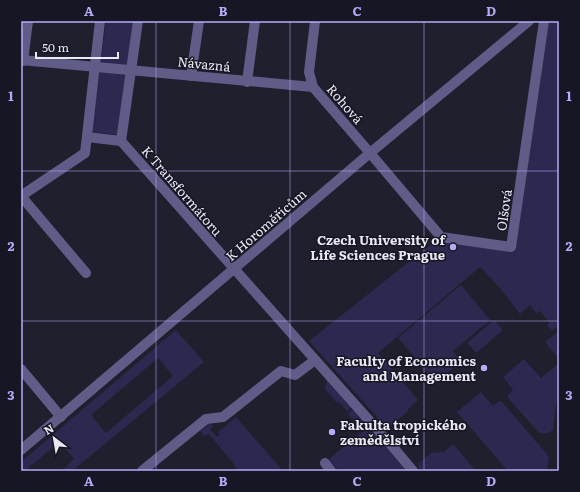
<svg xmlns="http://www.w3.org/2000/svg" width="580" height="492" font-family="Literata,serif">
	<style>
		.green { fill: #2c284f; fill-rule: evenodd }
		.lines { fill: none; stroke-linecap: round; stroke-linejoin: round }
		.minor { stroke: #5f5c88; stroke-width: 10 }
		.grid { fill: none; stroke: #b2adf9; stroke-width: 1; stroke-opacity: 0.55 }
		.poi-dot { fill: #b2adf9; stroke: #171624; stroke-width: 1.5 }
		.labels { text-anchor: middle; stroke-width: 3; stroke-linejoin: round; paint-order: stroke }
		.street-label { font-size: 13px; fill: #e9e8f3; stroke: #171624 }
		.poi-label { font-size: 13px; font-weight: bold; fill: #e9e8f3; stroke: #171624; text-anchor: end }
		.neatline { fill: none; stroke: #b2adf9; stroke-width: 1.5 }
		.grid-label { font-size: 13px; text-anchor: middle; font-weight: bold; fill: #b2adf9 }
	</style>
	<rect width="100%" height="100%" fill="#201f2e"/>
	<g class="green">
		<path d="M106 21H133L119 135 91 132Z"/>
		<path d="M546 21H559V325L552 331 547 325 549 322 540 311 536 313 530 305 520 314 499 287 480 267 378 353 418 400 408 409V411L391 426 386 427 309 341 438 239 513 250Z"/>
		<path d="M461 285 490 320 453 351 461 361 436 383 398 338Z"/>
		<path d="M494 320 503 330 476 353 467 343Z"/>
		<path d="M176 330 204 362 72 471H61L74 459 60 441 25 471H21V462ZM158 358 173 376 106 433 91 415Z"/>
		<path d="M559 331V359L545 342Z"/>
		<path d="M524 359 541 378 559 363V382L553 430C547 435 544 434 538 432L508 398V395L513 390 503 377Z"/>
		<path d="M329 380 353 406 347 411 339 402 337 403 325 389 327 381Z"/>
		<path d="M481 392 493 406 499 401 502 402 546 453 549 457 547 469 544 471H508L457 412Z"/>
		<path d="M354 408 396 454 394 456 402 466 405 471H338L329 459 363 431 348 414Z"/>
		<path d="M236 417 283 471H234L237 468 209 434 204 436 200 431 210 423 213 426 210 429 217 437 220 434 218 432Z"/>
		<path d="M453 444 476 471H420L418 464 419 463 431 453 440 452 441 451 443 453Z"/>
	</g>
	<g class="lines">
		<g class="minor">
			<path d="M315 21 309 72 313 87 370 153 441 237 511 247 544 21"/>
			<path d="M21 60 313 87"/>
			<path d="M23 61 28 21"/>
			<path d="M191 76 199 21"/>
			<path d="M247 82 255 21"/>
			<path d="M87 137 121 141"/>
			<path d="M121 141 293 335 393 447 413 471"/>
			<path d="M121 141 138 21"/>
			<path d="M21 196 85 153 100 21"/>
			<path d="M21 196 86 273"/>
			<path d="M21 369 61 417"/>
			<path d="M21 450 370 153 529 21"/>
			<path d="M325 463 331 471"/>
			<path d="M142 471 206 419 223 417 281 371 295 375 315 360"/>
		</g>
	</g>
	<path class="grid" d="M156 21V471M290 21V471M424 21V471M21 171H559M21 321H559"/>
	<g class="poi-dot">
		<circle cx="453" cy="247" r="4"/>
		<circle cx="484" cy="368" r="4"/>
		<circle cx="332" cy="432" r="4"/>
	</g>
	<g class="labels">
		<g class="street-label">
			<text transform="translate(204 64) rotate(6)" y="5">Návazná</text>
			<text transform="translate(345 104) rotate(49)" y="5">Rohová</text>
			<text transform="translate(182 191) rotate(49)" y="5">K Transformátoru</text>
			<text transform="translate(504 210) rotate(-82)" y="5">Olšová</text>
			<text transform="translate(266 225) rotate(-41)" y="5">K Horoměřicům</text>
		</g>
		<g class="poi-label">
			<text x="445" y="245">Czech University of<tspan x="445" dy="15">Life Sciences Prague</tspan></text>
			<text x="476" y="366">Faculty of Economics<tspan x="476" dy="15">and Management</tspan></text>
			<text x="340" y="430" text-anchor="start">Fakulta tropického<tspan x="340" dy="15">zemědělství</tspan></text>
		</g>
	</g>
	<rect width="580" height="492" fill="none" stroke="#171624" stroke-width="44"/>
	<g transform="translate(54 438) rotate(329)" stroke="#171624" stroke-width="3" paint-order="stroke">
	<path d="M0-3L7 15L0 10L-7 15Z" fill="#e9e8f3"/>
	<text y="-6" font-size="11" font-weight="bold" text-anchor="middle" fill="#e9e8f3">N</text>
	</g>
	<path d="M36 52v6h82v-6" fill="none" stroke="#e9e8f3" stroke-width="2"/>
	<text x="42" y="52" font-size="12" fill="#e9e8f3" stroke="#171624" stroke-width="3" paint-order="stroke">50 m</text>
	<rect x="22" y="22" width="536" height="448" class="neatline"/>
	<g class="grid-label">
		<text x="89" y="16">A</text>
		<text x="223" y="16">B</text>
		<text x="357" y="16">C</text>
		<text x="491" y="16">D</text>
		<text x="11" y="101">1</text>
		<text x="569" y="101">1</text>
		<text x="11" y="251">2</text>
		<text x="569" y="251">2</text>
		<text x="11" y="400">3</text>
		<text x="569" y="400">3</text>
		<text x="89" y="486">A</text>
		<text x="223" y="486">B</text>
		<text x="357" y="486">C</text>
		<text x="491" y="486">D</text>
	</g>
</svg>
